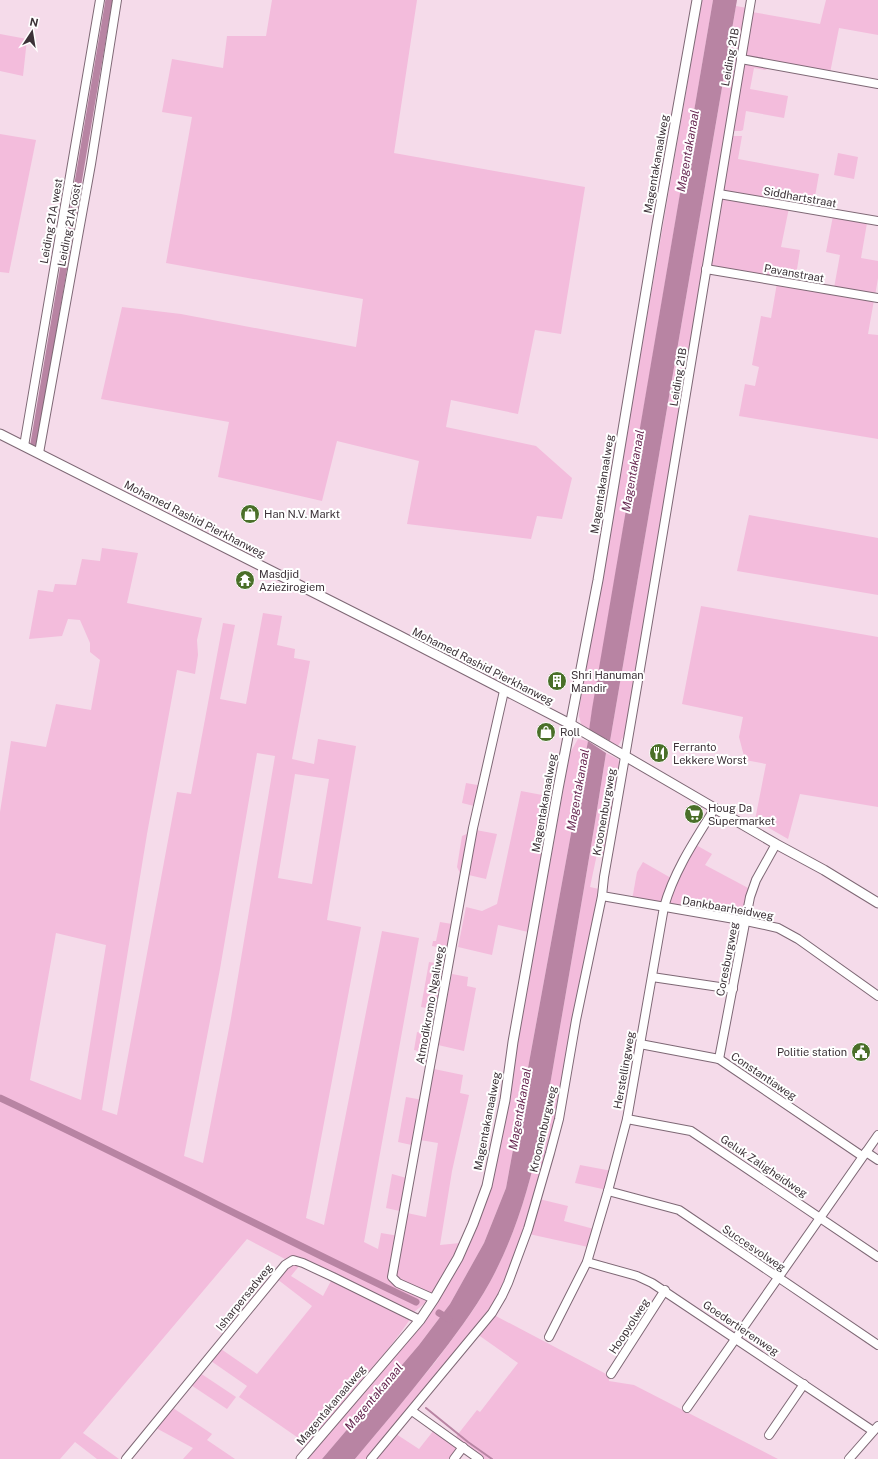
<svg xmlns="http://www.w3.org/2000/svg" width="878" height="1459" font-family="'Public Sans',sans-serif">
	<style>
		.green { fill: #f3bcdc; fill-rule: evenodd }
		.water { fill: #b884a3 }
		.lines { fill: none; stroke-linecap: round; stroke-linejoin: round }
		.stream { stroke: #b884a3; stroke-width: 2 }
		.canal { stroke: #b884a3; stroke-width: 7 }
		.minor-casing { stroke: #7e6875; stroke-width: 10 }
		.tertiary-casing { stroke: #7e6875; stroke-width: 11 }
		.minor { stroke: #fff; stroke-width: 8 }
		.tertiary { stroke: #fff; stroke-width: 9 }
		.labels { text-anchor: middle; stroke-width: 4; stroke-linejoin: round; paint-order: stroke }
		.street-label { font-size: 11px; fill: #3c3238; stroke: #fff }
		.poi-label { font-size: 11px; fill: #3c3238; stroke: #fff; text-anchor: start }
		.water-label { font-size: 12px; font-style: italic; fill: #662650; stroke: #fff }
	</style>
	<rect width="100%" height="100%" fill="#f5dbea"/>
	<g class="green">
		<path d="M272 0H417L394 153 585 187 561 334 535 330 518 414 451 400 446 427 536 446 572 478 562 519 537 516 531 539 407 524 419 461 337 441 322 501 218 477 229 422 101 399 122 307 181 314 356 347 363 299 166 263 192 117 162 112 172 59 223 68 227 36H266Z"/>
		<path d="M702 0H713L589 730 581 724 579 716 580 704Z"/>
		<path d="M826 0H878V35L839 28 830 73 745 57 752 12 820 24Z"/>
		<path d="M736 6 747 8 625 734 618 746 610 741Z"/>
		<path d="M0 34 27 39 23 76 0 71Z"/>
		<path d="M750 63 766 66 767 69 765 70 754 68 750 89 788 96 784 118 746 111 743 130 741 131H732L743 67 746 64Z"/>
		<path d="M0 134 36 140 9 273 0 272Z"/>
		<path d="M733 136H742L738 159 819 174 813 208 726 193 723 190 730 139Z"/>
		<path d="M838 153 858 157 854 179 834 175Z"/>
		<path d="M725 197 789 208 781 247 800 250 795 282 713 268 709 265 722 200Z"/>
		<path d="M833 216 867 223 861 258 878 261V278L875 296 834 288 840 255 826 252Z"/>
		<path d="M777 283 874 300 868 334 878 335V439L739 416 745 384 755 386 759 367 752 365 761 316 771 318Z"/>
		<path d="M749 515 878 538V595L737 571Z"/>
		<path d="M102 548 138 553 127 603 202 618 197 640 198 655 195 674 177 670 147 834 102 1110 117 1115 177 792 191 794 223 623 235 625 220 699 246 704 263 613 282 616 277 645 295 649 294 658 310 661 292 759 314 764 318 739 356 746 327 920 361 927 306 1218 324 1225 382 931 419 938 364 1242 378 1249 381 1233 399 1236 391 1278 427 1299 424 1304 414 1312 408 1311 300 1257H292L285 1259 247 1239 83 1433 119 1459H97L75 1442 60 1459H0V812L11 741 46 747 56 704 91 710 100 660 90 652V643L80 620 68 619 62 636 29 639 38 590 53 592 55 584 76 585 82 559 100 561ZM257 753 275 756 231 1018 203 1163 184 1156 220 969ZM295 774 329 779 312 884 278 878ZM56 933 106 945 81 1100 30 1080Z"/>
		<path d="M701 606 878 637V807L800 794 788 839 755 820 766 764 745 760 739 737 743 717 682 704Z"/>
		<path d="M578 739 588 741 506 1188 484 1243 450 1304 419 1345 322 1459H305L437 1301 462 1261 493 1180 570 753Z"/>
		<path d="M606 753 618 759 620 766 604 855 597 854 590 887 599 889 552 1137 524 1234 502 1290 492 1308 368 1459H355C382 1427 409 1394 436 1361 455 1335 475 1310 490 1282 533 1203 545 1113 560 1027 576 935 592 844 606 753Z"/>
		<path d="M466 783 483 786 478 807 462 803Z"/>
		<path d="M521 791 553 797 528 932 498 925 492 955 458 947 466 907 482 911 497 904Z"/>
		<path d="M476 830 497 834 486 879 460 873 457 867 462 836Z"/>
		<path d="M696 845 712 854 705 865 750 889 742 913 738 916 673 906C671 905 670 904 669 901 667 892 691 855 696 845Z"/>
		<path d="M643 862 671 878 663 901 660 902 632 900 637 872Z"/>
		<path d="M440 922 458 925 453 950 432 946 433 941H436Z"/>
		<path d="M429 962 449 965 440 1011 421 1007Z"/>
		<path d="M452 974 468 977 467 986 476 988 464 1051 438 1045Z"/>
		<path d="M417 1032 435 1036 431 1054 414 1050Z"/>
		<path d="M434 1069 463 1075 460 1093 469 1095 452 1171 440 1245 460 1243 450 1264 432 1294 429 1295 395 1277 407 1213 426 1217 438 1143 420 1140Z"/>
		<path d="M406 1097 423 1100 416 1146 398 1142Z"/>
		<path d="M580 1165 612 1171 607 1190 575 1183Z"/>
		<path d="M392 1174 410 1179 404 1212 386 1208Z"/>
		<path d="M539 1199 568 1206 564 1221 594 1229 588 1247 529 1234Z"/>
		<path d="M294 1263 300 1265 291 1276 323 1296 332 1279 411 1318C380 1363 342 1403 307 1444L239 1397 247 1386 211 1361 221 1349 257 1374 312 1306 277 1279 283 1270Z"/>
		<path d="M494 1315 608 1375 609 1381 634 1385 778 1459H483L455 1438 477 1410 480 1412 518 1363 477 1334Z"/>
		<path d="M200 1373 236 1397 227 1409 191 1385Z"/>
		<path d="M173 1408 212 1434 207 1440 235 1459H183L193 1448 156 1428Z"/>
		<path d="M434 1430 458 1448 451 1459H374L396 1434 419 1449Z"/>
	</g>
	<g class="water">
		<path d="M713 0H737L610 741 589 730 592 709Z"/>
		<path d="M588 741 606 753C592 844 576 935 560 1027 545 1113 533 1203 490 1282 474 1311 454 1337 433 1364 408 1396 381 1428 355 1459H322L419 1345 450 1304 484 1243 506 1188Z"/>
	</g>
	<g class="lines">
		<path class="stream" d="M426 1408 468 1442 492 1459"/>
		<g class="canal">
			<path d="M34 443 109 0"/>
			<path d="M0 1098C140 1164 277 1236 416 1302"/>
			<path d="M439 1313 449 1319"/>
		</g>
		<defs>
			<g id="minor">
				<path d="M741 59 878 84"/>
				<path d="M719 194 878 221"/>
				<path d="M706 269 878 298"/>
				<path d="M24 446 100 0"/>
				<path d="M39 453 91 164 117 0"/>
				<path d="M602 896 746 921 778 928 798 939 878 996"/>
				<path d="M652 977 733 989"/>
				<path d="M640 1044 719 1059 862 1156"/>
				<path d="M719 1059 750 897 756 880 776 844"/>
				<path d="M627 1119 691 1131 878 1257"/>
				<path d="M866 1152 878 1160"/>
				<path d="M608 1191 679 1210 878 1345"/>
				<path d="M587 1262 637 1276 652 1283 873 1431"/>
				<path d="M434 1299 398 1283 392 1277 473 828 504 691"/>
				<path d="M549 1337 587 1262 608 1191 627 1119 664 907C674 871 695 840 715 808"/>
				<path d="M611 1374 665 1290"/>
				<path d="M687 1408 878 1135"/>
				<path d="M412 1411 479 1459"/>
				<path d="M769 1435 804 1384"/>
				<path d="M126 1459 285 1265 293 1260 303 1263 333 1277 420 1320"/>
				<path d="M371 1459 492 1313 502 1296 508 1283 528 1229 550 1153 559 1119 576 1020 602 896 604 877C656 585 702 292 751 0"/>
				<path d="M454 1459 463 1447"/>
				<path d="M849 1459 878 1426"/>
			</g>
			<g id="tertiary">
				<path d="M0 434 398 635 570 724 776 844 824 870 878 903"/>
				<path d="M301 1459 420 1320 434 1299 458 1258 473 1224 487 1186 505 1100 513 1042 558 789 598 580 657 225 697 0"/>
			</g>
		</defs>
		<use href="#minor" class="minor-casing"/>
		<use href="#tertiary" class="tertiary-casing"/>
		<use href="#minor" class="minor"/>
		<use href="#tertiary" class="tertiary"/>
	</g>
	<defs>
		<symbol id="shop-disc" viewBox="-11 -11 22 22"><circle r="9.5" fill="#4a6f29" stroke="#fff"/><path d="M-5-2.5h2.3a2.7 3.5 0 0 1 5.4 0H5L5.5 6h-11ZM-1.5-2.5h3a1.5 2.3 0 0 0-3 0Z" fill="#fff"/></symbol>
		<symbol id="temple-disc" viewBox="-11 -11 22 22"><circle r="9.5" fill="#4a6f29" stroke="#fff"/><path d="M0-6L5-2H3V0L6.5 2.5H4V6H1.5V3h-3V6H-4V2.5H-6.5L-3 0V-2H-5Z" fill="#fff"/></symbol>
		<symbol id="building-disc" viewBox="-11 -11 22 22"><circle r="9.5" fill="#4a6f29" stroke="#fff"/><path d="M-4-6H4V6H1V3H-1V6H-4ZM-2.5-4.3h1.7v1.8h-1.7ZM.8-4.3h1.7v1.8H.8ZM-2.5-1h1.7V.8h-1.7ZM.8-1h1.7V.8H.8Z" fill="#fff"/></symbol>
		<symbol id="restaurant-disc" viewBox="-11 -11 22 22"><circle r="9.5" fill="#4a6f29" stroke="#fff"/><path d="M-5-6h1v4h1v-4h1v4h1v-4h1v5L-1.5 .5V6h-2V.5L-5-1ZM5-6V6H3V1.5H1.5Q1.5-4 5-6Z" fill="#fff"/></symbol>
		<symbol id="supermarket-disc" viewBox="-11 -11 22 22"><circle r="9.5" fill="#4a6f29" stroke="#fff"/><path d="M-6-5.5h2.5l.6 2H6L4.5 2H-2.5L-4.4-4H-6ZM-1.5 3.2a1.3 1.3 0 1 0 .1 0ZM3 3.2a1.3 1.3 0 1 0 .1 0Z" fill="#fff"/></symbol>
		<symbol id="civic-disc" viewBox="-11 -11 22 22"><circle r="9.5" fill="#4a6f29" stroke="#fff"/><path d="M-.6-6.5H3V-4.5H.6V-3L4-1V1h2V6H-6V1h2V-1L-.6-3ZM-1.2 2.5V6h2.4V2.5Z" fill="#fff"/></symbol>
	</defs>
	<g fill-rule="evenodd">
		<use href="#shop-disc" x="239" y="503" width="22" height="22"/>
		<use href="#temple-disc" x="234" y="569" width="22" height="22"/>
		<use href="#building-disc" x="546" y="670" width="22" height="22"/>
		<use href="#shop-disc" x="535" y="721" width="22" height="22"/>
		<use href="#restaurant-disc" x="648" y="742" width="22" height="22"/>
		<use href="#supermarket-disc" x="683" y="803" width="22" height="22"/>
		<use href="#civic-disc" x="850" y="1041" width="22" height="22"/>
	</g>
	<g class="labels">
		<g class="street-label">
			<text transform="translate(730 57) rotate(-80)" y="4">Leiding 21B</text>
			<text transform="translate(656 164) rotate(-80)" y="4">Magentakanaalweg</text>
			<text transform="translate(800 197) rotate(10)" y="4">Siddhartstraat</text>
			<text transform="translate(51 221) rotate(-80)" y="4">Leiding 21A west</text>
			<text transform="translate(69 225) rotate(-79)" y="4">Leiding 21A oost</text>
			<text transform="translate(794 273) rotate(10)" y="4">Pavanstraat</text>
			<text transform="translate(678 377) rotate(-81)" y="4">Leiding 21B</text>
			<text transform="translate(602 484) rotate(-81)" y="4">Magentakanaalweg</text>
			<text transform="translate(195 519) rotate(27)" y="4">Mohamed Rashid Pierkhanweg</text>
			<text transform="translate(483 666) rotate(27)" y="4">Mohamed Rashid Pierkhanweg</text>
			<text transform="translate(544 803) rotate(-80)" y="4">Magentakanaalweg</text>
			<text transform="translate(604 812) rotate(-80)" y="4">Kroonenburgweg</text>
			<text transform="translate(728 908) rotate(10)" y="4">Dankbaarheidweg</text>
			<text transform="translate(727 959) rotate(-79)" y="4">Coresburgweg</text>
			<text transform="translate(430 1005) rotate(-80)" y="4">Atmodikromo Ngaliweg</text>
			<text transform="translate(624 1070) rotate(-80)" y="4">Herstellingweg</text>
			<text transform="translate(764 1076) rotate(34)" y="4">Constantiaweg</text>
			<text transform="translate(487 1121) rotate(-79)" y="4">Magentakanaalweg</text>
			<text transform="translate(543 1129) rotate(-77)" y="4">Kroonenburgweg</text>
			<text transform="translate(764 1166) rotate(34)" y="4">Geluk Zaligheidweg</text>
			<text transform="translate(754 1248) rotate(34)" y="4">Succesvolweg</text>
			<text transform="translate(244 1297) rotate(-51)" y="4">Isharpersadweg</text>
			<text transform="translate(629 1326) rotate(-57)" y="4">Hoopvolweg</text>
			<text transform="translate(741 1328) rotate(34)" y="4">Goedertierenweg</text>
			<text transform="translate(331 1405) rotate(-50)" y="4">Magentakanaalweg</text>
		</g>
		<g class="poi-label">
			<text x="264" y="518">Han N.V. Markt</text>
			<text x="259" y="578">Masdjid<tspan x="259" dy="13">Aziezirogiem</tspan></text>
			<text x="571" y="679">Shri Hanuman<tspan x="571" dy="13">Mandir</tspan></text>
			<text x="560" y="736">Roll</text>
			<text x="673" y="751">Ferranto<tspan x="673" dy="13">Lekkere Worst</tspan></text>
			<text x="708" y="812">Houg Da<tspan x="708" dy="13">Supermarket</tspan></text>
			<text x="847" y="1056" text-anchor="end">Politie station</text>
		</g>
		<g class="water-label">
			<text transform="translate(688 151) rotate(-80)" y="4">Magentakanaal</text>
			<text transform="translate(633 471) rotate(-80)" y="4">Magentakanaal</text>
			<text transform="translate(578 790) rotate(-80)" y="4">Magentakanaal</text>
			<text transform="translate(520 1109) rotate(-80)" y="4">Magentakanaal</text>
			<text transform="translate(374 1397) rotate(-50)" y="4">Magentakanaal</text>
		</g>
	</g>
	<g transform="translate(32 32) rotate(12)" stroke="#ffffff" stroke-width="3" paint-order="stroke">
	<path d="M0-3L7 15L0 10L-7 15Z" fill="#3c3238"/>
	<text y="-6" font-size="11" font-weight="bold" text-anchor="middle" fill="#3c3238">N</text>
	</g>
</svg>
